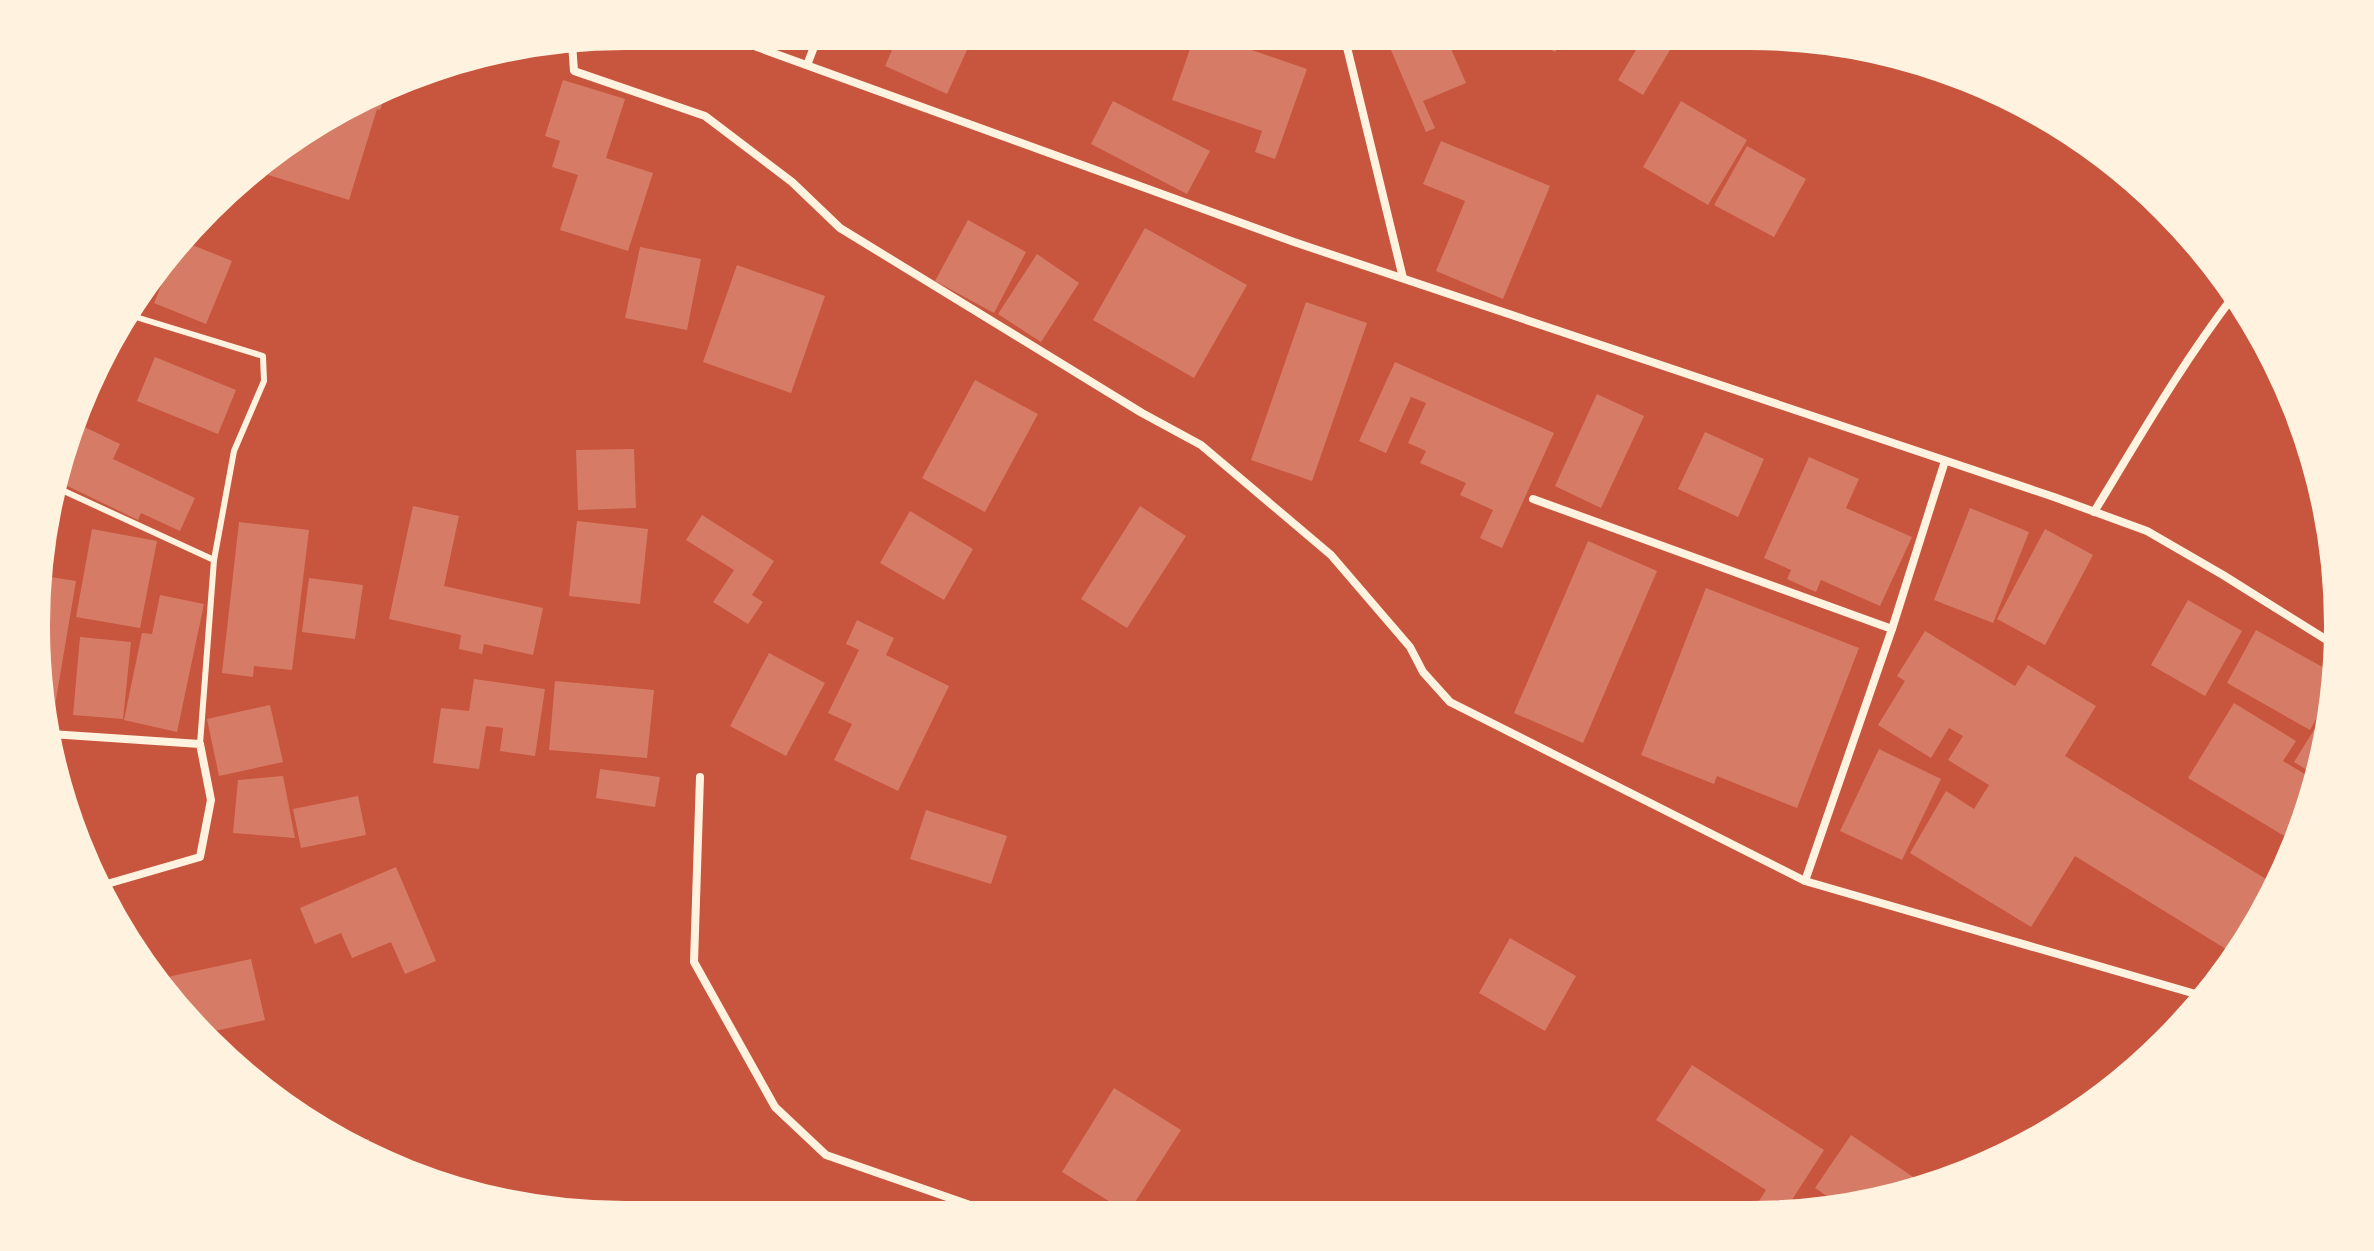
<svg xmlns="http://www.w3.org/2000/svg" width="2374" height="1251" font-family="Raleway,sans-serif">
	<style>
		.building { fill: #d67c66 }
		.lines { fill: none; stroke-linecap: round; stroke-linejoin: round }
		.service { stroke: #fff3e0; stroke-width: 6 }
		.minor { stroke: #fff3e0; stroke-width: 8 }
		.rim { fill: none; stroke: #fff3e0; stroke-width: 4 }
	</style>
	<rect width="100%" height="100%" fill="#c8553d"/>
	<g class="building">
		<path d="M899 34H961L972 39 947 94 885 66Z"/>
		<path d="M1195 35H1208L1307 69 1275 159 1255 152 1262 131 1172 100Z"/>
		<path d="M1406 35H1445L1466 83 1423 101 1435 128 1426 132 1388 43Z"/>
		<path d="M1537 35H1565L1555 52 1534 40Z"/>
		<path d="M1645 35H1679L1643 95 1618 80Z"/>
		<path d="M563 80 625 99 606 158 653 173 628 251 560 230 578 175 552 167 560 141 545 136Z"/>
		<path d="M386 92 380 110 377 109 349 200 252 170 265 157Z"/>
		<path d="M1113 101 1210 151 1187 194 1091 144Z"/>
		<path d="M1681 101 1747 140 1708 205 1643 167Z"/>
		<path d="M1441 141 1550 186 1503 299 1436 271 1465 201 1423 184Z"/>
		<path d="M1747 146 1806 179 1774 237 1714 205Z"/>
		<path d="M968 220 1026 252 994 313 935 281Z"/>
		<path d="M1145 228 1247 285 1194 378 1093 320Z"/>
		<path d="M185 242 232 261 206 324 154 303 174 254Z"/>
		<path d="M640 247 701 259 687 330 625 318Z"/>
		<path d="M1037 254 1079 283 1041 342 998 314Z"/>
		<path d="M737 265 825 296 791 393 703 362Z"/>
		<path d="M160 269 151 297 138 292 158 270Z"/>
		<path d="M1306 302 1367 323 1312 481 1251 460Z"/>
		<path d="M155 357 236 390 218 434 137 401Z"/>
		<path d="M1395 362 1554 433 1502 548 1480 538 1493 510 1460 495 1466 483 1420 463 1426 451 1408 443 1426 403 1411 397 1386 453 1359 441Z"/>
		<path d="M975 380 1038 414 985 512 922 478Z"/>
		<path d="M1597 394 1644 416 1601 508 1555 486Z"/>
		<path d="M76 423 120 444 113 459 195 498 180 531 141 513 138 520 53 479 54 473Z"/>
		<path d="M1705 432 1764 459 1738 517 1678 489Z"/>
		<path d="M634 449 636 508 578 510 576 450Z"/>
		<path d="M1809 457 1859 479 1846 508 1912 537 1880 606 1821 580 1816 592 1787 579 1791 570 1764 558Z"/>
		<path d="M413 506 459 516 444 586 543 608 533 655 484 644 482 654 459 649 461 635 389 619Z"/>
		<path d="M1140 506 1186 536 1127 628 1081 599Z"/>
		<path d="M1970 508 2029 532 1993 623 1934 600Z"/>
		<path d="M910 511 973 549 944 600 880 563Z"/>
		<path d="M702 515 774 561 752 595 763 602 748 624 713 602 734 570 686 540Z"/>
		<path d="M577 521 648 529 640 604 569 596Z"/>
		<path d="M239 522 309 530 292 670 254 666 253 677 222 673Z"/>
		<path d="M92 529 157 541 140 628 76 617Z"/>
		<path d="M2045 529 2093 555 2045 645 1997 619Z"/>
		<path d="M1588 541 1657 571 1583 743 1514 713Z"/>
		<path d="M44 576 76 581 53 717 47 716 35 665Z"/>
		<path d="M309 578 363 585 355 639 302 632Z"/>
		<path d="M1706 588 1859 648 1797 808 1717 776 1714 784 1641 755Z"/>
		<path d="M160 595 204 604 177 732 124 720 142 633 152 634Z"/>
		<path d="M2188 600 2242 631 2205 696 2151 665Z"/>
		<path d="M857 620 894 638 886 655 949 686 898 791 834 760 852 724 828 713 859 650 846 644Z"/>
		<path d="M2256 630 2337 675 2335 685 2310 730 2227 683Z"/>
		<path d="M1925 631 2015 686 2028 665 2096 706 2065 756 2279 887 2234 954 2075 856 2031 927 1910 853 1946 791 1974 809 1989 785 1948 760 1963 736 1949 728 1931 758 1878 725 1905 681 1897 676Z"/>
		<path d="M80 637 131 642 123 719 73 715Z"/>
		<path d="M769 653 825 683 786 756 730 726Z"/>
		<path d="M474 679 545 689 535 756 500 751 503 728 486 726 479 769 433 763 441 708 469 711Z"/>
		<path d="M555 681 654 690 647 758 549 750Z"/>
		<path d="M2333 699 2320 778 2294 762Z"/>
		<path d="M2234 703 2296 741 2283 761 2318 782 2296 843 2188 778Z"/>
		<path d="M270 705 283 762 219 776 207 719Z"/>
		<path d="M1879 749 1941 779 1902 860 1840 831Z"/>
		<path d="M600 769 660 777 655 807 596 798Z"/>
		<path d="M283 776 295 838 233 833 238 780Z"/>
		<path d="M358 796 366 835 301 848 293 809Z"/>
		<path d="M926 810 1007 836 991 884 910 859Z"/>
		<path d="M396 867 436 961 405 974 391 942 352 958 341 933 315 944 300 908Z"/>
		<path d="M1510 938 1576 976 1545 1031 1479 993Z"/>
		<path d="M251 959 265 1020 201 1034 181 1016 158 979Z"/>
		<path d="M1692 1065 1824 1150 1788 1206 1797 1212H1752L1766 1190 1656 1120Z"/>
		<path d="M1114 1088 1181 1130 1128 1213 1062 1172Z"/>
		<path d="M1851 1135 1925 1185 1843 1207 1815 1188Z"/>
		<path d="M369 1139 371 1159 342 1142Z"/>
		<path d="M698 1204 752 1213V1215H697Z"/>
	</g>
	<g class="lines">
		<g class="service">
			<path d="M126 314 263 356 264 381 234 451 214 560 200 744"/>
			<path d="M53 486 214 560"/>
		</g>
		<g class="minor">
			<path d="M721 34 1294 242 2054 497 2147 531 2223 575 2338 647"/>
			<path d="M1344 35 1403 278"/>
			<path d="M572 43 574 71 705 116 792 182 840 228 1142 413 1201 445 1331 555 1410 647 1423 672 1450 702 1805 881 2206 997"/>
			<path d="M807 65 819 34"/>
			<path d="M1533 499 1892 629"/>
			<path d="M2094 512C2139 438 2182 363 2235 294"/>
			<path d="M51 734 200 744 211 800 200 857 100 886"/>
			<path d="M700 777 694 962 775 1107 826 1155 996 1214"/>
			<path d="M1805 881 1892 629 1945 461"/>
		</g>
	</g>
	<path d="M0 0H2374V1251H0ZM625 48H1749A577 577 0 0 1 2326 625V626A577 577 0 0 1 1749 1203H625A577 577 0 0 1 48 626V625A577 577 0 0 1 625 48Z" fill="#fff3e0" fill-rule="evenodd"/>
	<path class="rim" d="M625 48H1749A577 577 0 0 1 2326 625V626A577 577 0 0 1 1749 1203H625A577 577 0 0 1 48 626V625A577 577 0 0 1 625 48Z"/>
</svg>
